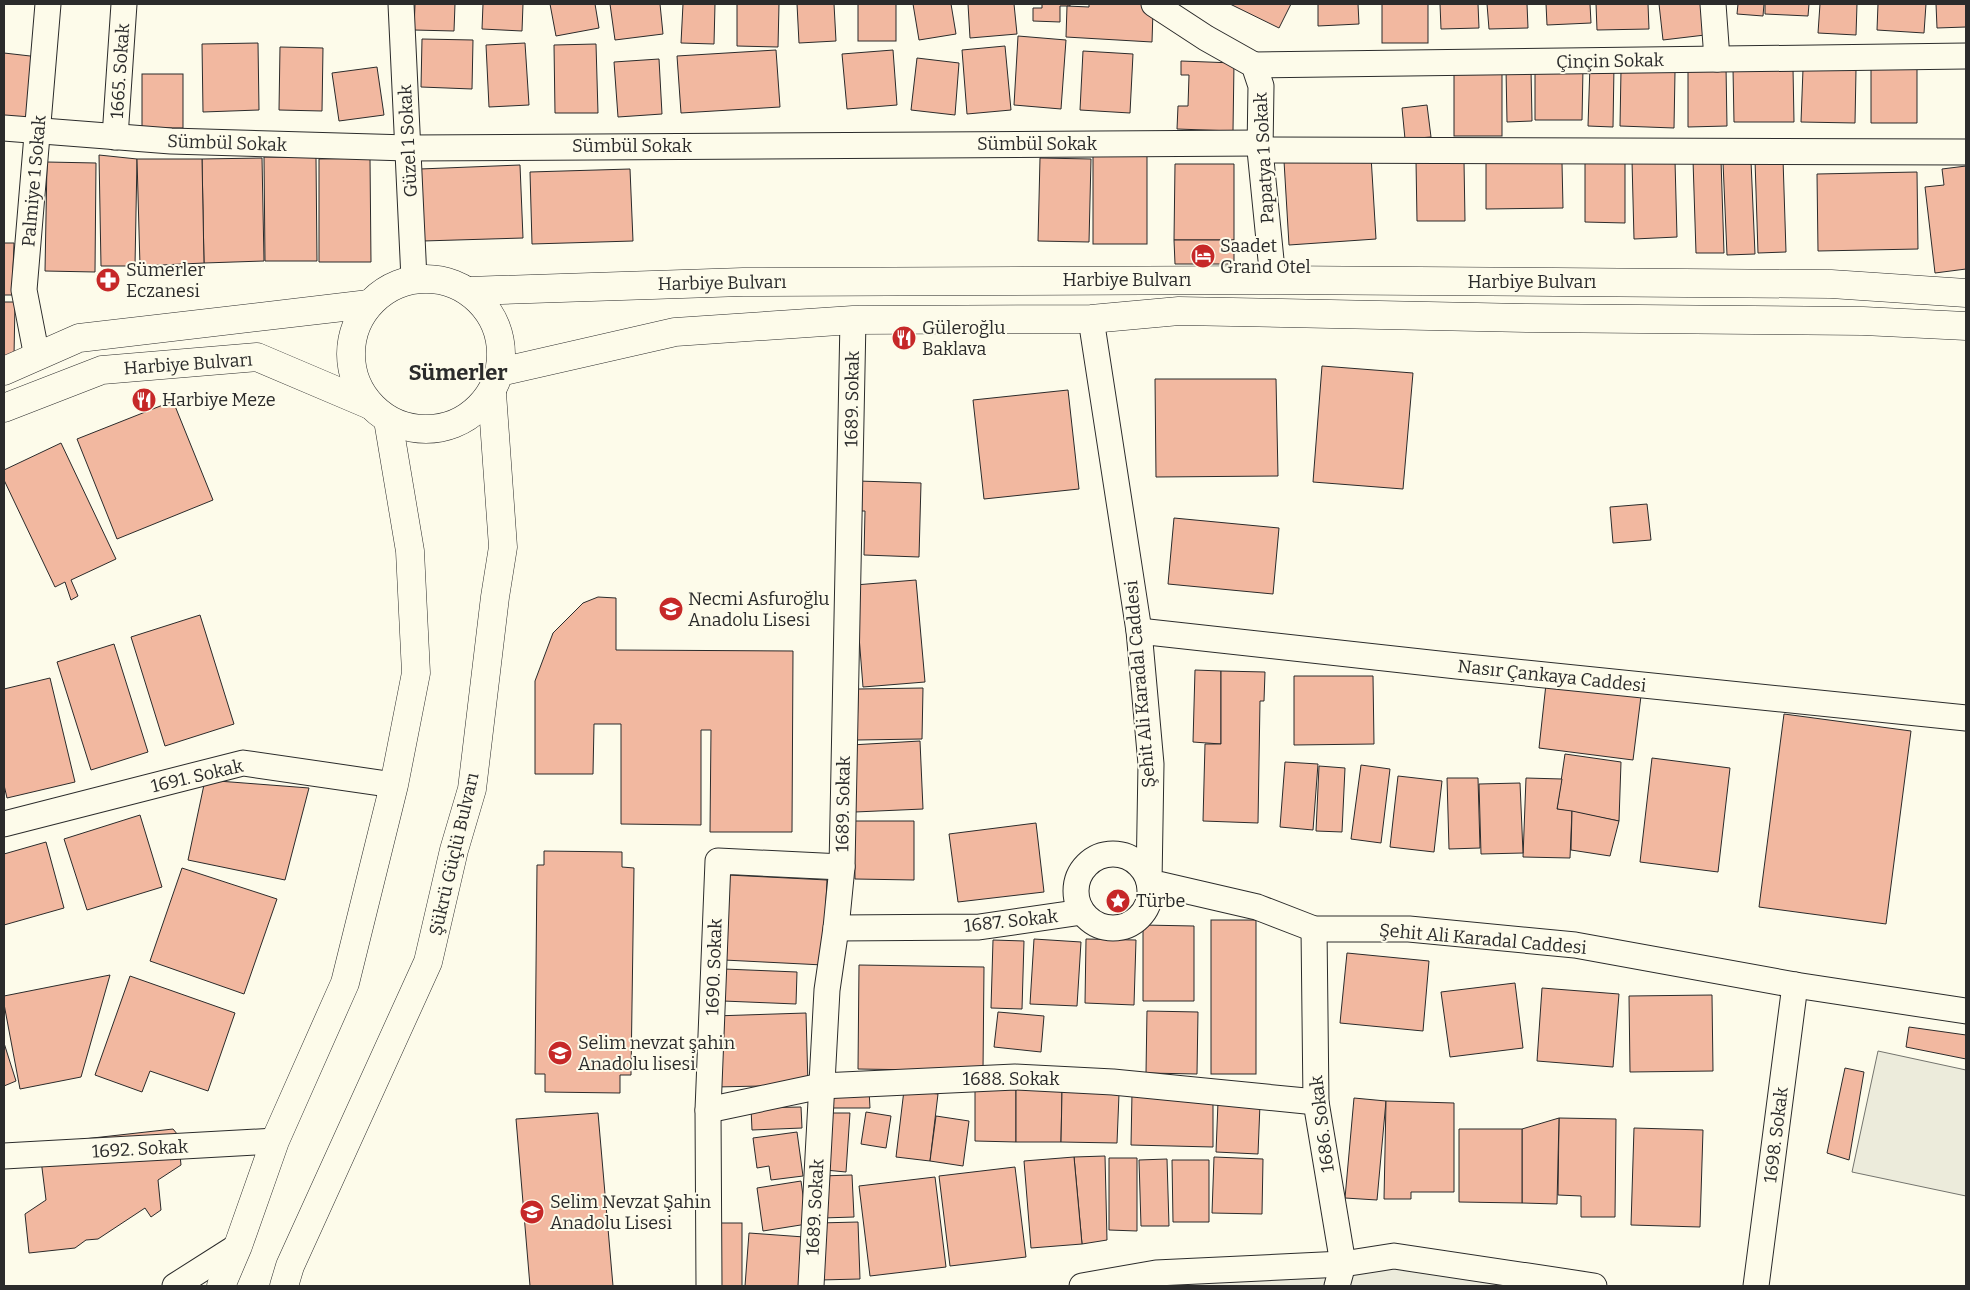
<svg xmlns="http://www.w3.org/2000/svg" width="1970" height="1290" font-family="Bitter,serif">
	<style>
		.green { fill: #ecebdb; stroke: #74746e }
		.building { fill: #f2b8a0; stroke: #2b2b2b }
		.lines { fill: none; stroke-linecap: round; stroke-linejoin: round }
		.street-casing { stroke: #2b2b2b; stroke-width: 27 }
		.primary-casing { stroke: #2b2b2b; stroke-width: 29 }
		.street { stroke: #fdfbea; stroke-width: 25 }
		.primary { stroke: #fdfbea; stroke-width: 28 }
		.labels { text-anchor: middle; stroke-width: 4; stroke-linejoin: round; paint-order: stroke }
		.street-label { font-size: 18px; fill: #2b2b2b; stroke: #fdfbea }
		.poi-label { font-size: 18px; fill: #2b2b2b; stroke: #fdfbea; text-anchor: start }
		.district-label { font-size: 22px; font-weight: bold; fill: #2b2b2b; stroke: #fdfbea }
	</style>
	<rect width="100%" height="100%" fill="#fdfbea"/>
	<g class="green">
		<path d="M1878 1051 1966 1070V1196L1852 1172Z"/>
		<path d="M1343 1264 1594 1286H1166Z"/>
	</g>
	<g class="building">
		<path d="M415 4H455L454 31 414 30Z"/>
		<path d="M483 4H523L522 31 482 29Z"/>
		<path d="M550 4H595L599 28 556 36Z"/>
		<path d="M610 4H660L663 34 615 40Z"/>
		<path d="M683 4H715L714 44 681 43Z"/>
		<path d="M737 4H779L778 47 737 46Z"/>
		<path d="M797 4H834L836 41 799 43Z"/>
		<rect x="858" y="4" width="38" height="37"/>
		<path d="M913 4H951L956 34 919 40Z"/>
		<path d="M968 4H1014L1017 34 970 38Z"/>
		<path d="M1042 4H1070V6H1060V22L1033 21V8H1042Z"/>
		<path d="M1089 4H1145L1153 10 1152 42 1066 37 1067 6 1089 7Z"/>
		<path d="M1230 4H1291L1279 28Z"/>
		<path d="M1318 4H1358L1359 24 1318 26Z"/>
		<rect x="1382" y="4" width="46" height="39"/>
		<path d="M1440 4H1478L1479 28 1441 29Z"/>
		<path d="M1487 4H1527L1528 28 1489 29Z"/>
		<path d="M1546 4H1590L1591 23 1547 25Z"/>
		<path d="M1596 4H1648L1649 29 1597 30Z"/>
		<path d="M1659 4H1702L1705 35 1663 40Z"/>
		<path d="M1738 4H1764L1763 16 1737 14Z"/>
		<path d="M1765 4H1809L1808 16 1765 14Z"/>
		<path d="M1820 4H1857L1856 35 1818 33Z"/>
		<path d="M1878 4H1926L1924 33 1877 30Z"/>
		<path d="M1936 4H1966V27L1937 28Z"/>
		<path d="M1018 36 1066 40 1061 109 1014 105Z"/>
		<path d="M422 39 473 40 472 89 421 87Z"/>
		<path d="M258 43 259 110 203 112 202 44Z"/>
		<path d="M525 43 529 105 489 107 486 45Z"/>
		<path d="M596 44 598 113H555L554 45Z"/>
		<path d="M1005 46 1011 110 967 114 962 50Z"/>
		<path d="M280 47 323 48 322 111 279 110Z"/>
		<path d="M776 50 780 107 681 113 677 56Z"/>
		<path d="M893 50 897 105 847 109 842 54Z"/>
		<path d="M1083 51 1133 54 1130 113 1080 110Z"/>
		<path d="M4 53 39 57 33 123 4 120Z"/>
		<path d="M917 58 959 63 955 115 911 110Z"/>
		<path d="M659 59 662 114 618 117 614 62Z"/>
		<path d="M1181 61 1234 63 1233 131 1177 129 1178 106H1188L1189 75H1181Z"/>
		<path d="M1871 62 1917 63V123H1871Z"/>
		<path d="M1590 65 1614 66 1613 127 1588 126Z"/>
		<path d="M377 67 384 115 339 121 332 73Z"/>
		<path d="M1535 67 1583 68 1582 120H1535Z"/>
		<path d="M1726 67 1727 126 1688 127V68Z"/>
		<path d="M1793 68 1794 122H1734L1733 69Z"/>
		<path d="M1506 69H1531L1532 121 1507 122Z"/>
		<path d="M1803 69 1856 70 1855 123 1801 122Z"/>
		<path d="M1621 70 1675 72 1674 128 1620 126Z"/>
		<rect x="1454" y="71" width="48" height="65"/>
		<rect x="142" y="74" width="41" height="54"/>
		<path d="M1427 105 1431 137 1405 139 1402 108Z"/>
		<rect x="1093" y="154" width="54" height="90"/>
		<path d="M99 155 137 159 135 266H101Z"/>
		<path d="M1371 156 1376 239 1289 245 1284 161Z"/>
		<path d="M264 157H316L317 261H265Z"/>
		<path d="M262 158 264 261 204 263 202 159Z"/>
		<path d="M370 158 371 262H319V159Z"/>
		<path d="M1040 158 1091 159 1089 242 1038 241Z"/>
		<path d="M137 159H202L204 263 140 266Z"/>
		<path d="M1783 159 1786 252 1758 253 1755 160Z"/>
		<path d="M1585 160H1625V223L1585 222Z"/>
		<path d="M1693 160H1721L1724 253H1696Z"/>
		<path d="M1416 161H1464L1465 221H1417Z"/>
		<path d="M1632 161H1675L1677 237 1634 239Z"/>
		<path d="M1751 161 1755 254 1727 255 1723 162Z"/>
		<path d="M47 162 96 163 95 272 45 271Z"/>
		<path d="M1486 163H1562L1563 208 1486 209Z"/>
		<path d="M1175 164H1234V240H1174Z"/>
		<path d="M520 165 523 238 423 241 420 169Z"/>
		<path d="M1966 166V269L1935 273 1925 187 1944 185 1942 169Z"/>
		<path d="M630 169 633 241 532 244 530 172Z"/>
		<path d="M1917 172 1918 249 1818 251 1817 174Z"/>
		<path d="M1174 240H1234V264H1175Z"/>
		<path d="M4 243H14L12 295H4Z"/>
		<path d="M4 302H15L14 356 4 358Z"/>
		<path d="M1322 366 1413 373 1403 489 1313 482Z"/>
		<path d="M1155 379H1276L1278 476 1156 477Z"/>
		<path d="M1068 390 1079 489 984 499 973 400Z"/>
		<path d="M173 401 213 500 117 539 77 439Z"/>
		<path d="M61 443 116 559 71 580 78 596 71 600 65 582 55 587 4 480V470Z"/>
		<path d="M858 481 921 483 919 557 864 555 865 511H857Z"/>
		<path d="M1647 504 1651 540 1613 543 1610 507Z"/>
		<path d="M1174 518 1279 528 1273 594 1168 584Z"/>
		<path d="M916 580 925 682 863 687 855 585Z"/>
		<path d="M598 597 616 598V650L793 651 792 832H710L711 730H701V825L621 824V724H594L593 774H535V681L553 633 583 603Z"/>
		<path d="M200 615 234 724 165 746 131 637Z"/>
		<path d="M114 644 148 752 91 770 57 662Z"/>
		<path d="M1195 670 1221 671V744L1193 742Z"/>
		<path d="M1221 671 1265 672 1264 701H1260L1258 823 1203 821 1205 744H1221Z"/>
		<path d="M1294 676H1373L1374 744 1294 745Z"/>
		<path d="M50 678 75 782 7 798 4 785V689Z"/>
		<path d="M1546 684 1641 696 1633 760 1539 748Z"/>
		<path d="M923 688 922 739 857 740 858 689Z"/>
		<path d="M1784 714 1911 731 1886 924 1759 907Z"/>
		<path d="M920 741 923 809 855 812 851 745Z"/>
		<path d="M1565 754 1621 762 1619 821 1557 809Z"/>
		<path d="M1652 758 1730 768 1718 872 1640 862Z"/>
		<path d="M1285 762 1318 764 1313 830 1280 827Z"/>
		<path d="M1361 765 1390 769 1381 843 1351 839Z"/>
		<path d="M1319 766 1345 768 1342 832 1316 831Z"/>
		<path d="M1398 776 1442 781 1434 852 1390 847Z"/>
		<path d="M1447 778H1478L1480 848 1449 849Z"/>
		<path d="M1526 778 1562 779 1557 809 1572 811 1570 858 1523 857Z"/>
		<path d="M205 780 309 788 285 880 188 860Z"/>
		<path d="M1520 783 1523 853 1481 854 1479 784Z"/>
		<path d="M1572 811 1619 821 1610 856 1571 850Z"/>
		<path d="M140 815 162 887 87 910 64 839Z"/>
		<path d="M854 821H914V880L855 879Z"/>
		<path d="M1036 823 1044 892 958 902 949 834Z"/>
		<path d="M46 842 64 908 4 925V854Z"/>
		<path d="M544 851 622 852V867L634 868 631 1075H620V1093L545 1092V1074H535L537 865H544Z"/>
		<path d="M182 868 277 899 244 994 150 961Z"/>
		<path d="M728 875 827 880 823 965 724 960Z"/>
		<rect x="1211" y="920" width="45" height="154"/>
		<path d="M1143 925 1194 926V1001H1143Z"/>
		<path d="M1034 939 1081 942 1077 1006 1030 1004Z"/>
		<path d="M1086 939 1136 940 1134 1005 1085 1003Z"/>
		<path d="M993 940 1024 941 1022 1009 991 1008Z"/>
		<path d="M1347 953 1429 961 1423 1031 1340 1023Z"/>
		<path d="M859 965 984 967 983 1071 858 1069Z"/>
		<path d="M724 969 797 972 796 1004 723 1001Z"/>
		<path d="M110 975 81 1077 20 1089 4 1004V996Z"/>
		<path d="M130 976 235 1013 208 1091 150 1071 142 1092 95 1075Z"/>
		<path d="M1515 983 1523 1048 1450 1057 1441 992Z"/>
		<path d="M1542 988 1619 994 1613 1067 1537 1061Z"/>
		<path d="M1712 995 1713 1071 1630 1072 1629 996Z"/>
		<path d="M1147 1011 1198 1012 1197 1074 1146 1073Z"/>
		<path d="M998 1012 1044 1016 1041 1052 994 1047Z"/>
		<path d="M806 1013 808 1085 716 1087 714 1016Z"/>
		<path d="M1909 1027 1966 1035V1059L1906 1047Z"/>
		<path d="M4 1043 16 1081 4 1086Z"/>
		<path d="M1845 1068 1864 1072 1849 1160 1827 1153Z"/>
		<path d="M975 1089H1016V1142L975 1141Z"/>
		<path d="M1016 1089 1062 1091 1061 1142H1016Z"/>
		<path d="M869 1090 870 1108H830L829 1091Z"/>
		<path d="M904 1090 938 1094 930 1161 896 1157Z"/>
		<path d="M1062 1091 1119 1094 1117 1143 1061 1142Z"/>
		<path d="M1132 1093 1213 1095V1147L1131 1145Z"/>
		<path d="M1354 1098 1386 1101 1377 1200 1345 1198Z"/>
		<path d="M1386 1101 1454 1103V1192H1411V1199H1384Z"/>
		<path d="M1218 1102 1260 1104 1258 1154 1216 1152Z"/>
		<path d="M801 1107 802 1128 752 1130 751 1108Z"/>
		<path d="M866 1112 891 1116 886 1148 861 1144Z"/>
		<path d="M598 1113 613 1286H530L516 1119Z"/>
		<path d="M825 1113H850L846 1172 825 1170Z"/>
		<path d="M936 1116 969 1121 963 1166 930 1161Z"/>
		<path d="M1559 1118 1616 1119 1615 1217H1581V1196L1558 1195Z"/>
		<path d="M1559 1118 1557 1204 1522 1203V1129Z"/>
		<path d="M1634 1128 1703 1130 1700 1227 1631 1225Z"/>
		<path d="M173 1129 178 1135 181 1165 158 1180 161 1210 151 1217 145 1208 98 1239 86 1240 75 1248 29 1253 25 1214 46 1200 39 1144Z"/>
		<path d="M1459 1129H1522V1203L1459 1202Z"/>
		<path d="M797 1132 803 1176 771 1180 769 1166 757 1168 753 1138Z"/>
		<path d="M1105 1156 1107 1240 1082 1244 1074 1157Z"/>
		<path d="M1074 1157 1082 1244 1031 1248 1024 1161Z"/>
		<path d="M1214 1157 1263 1159 1262 1214 1212 1213Z"/>
		<path d="M1109 1158H1137V1231L1109 1230Z"/>
		<path d="M1167 1159 1169 1226H1141L1139 1160Z"/>
		<path d="M1172 1160H1209V1222H1173Z"/>
		<path d="M1015 1167 1026 1257 950 1266 939 1176Z"/>
		<path d="M852 1175 854 1217 822 1218 821 1176Z"/>
		<path d="M935 1177 946 1267 870 1276 859 1186Z"/>
		<path d="M801 1181 807 1224 763 1231 757 1188Z"/>
		<path d="M858 1222 860 1279 820 1280 818 1223Z"/>
		<rect x="711" y="1223" width="31" height="63"/>
		<path d="M749 1233 804 1237 808 1286H745Z"/>
	</g>
	<g class="lines">
		<defs>
			<g id="street">
				<path d="M401 4 414 279"/>
				<path d="M1154 4 1206 38 1254 65 1261 86 1260 150 1273 280"/>
				<path d="M1713 4 1717 59"/>
				<path d="M1254 65 1966 56"/>
				<path d="M4 128 171 141 408 148 1260 143"/>
				<path d="M115 137 124 4"/>
				<path d="M1260 150 1966 152"/>
				<path d="M1091 319 1139 631 1151 764 1149 882 1257 907 1314 929H1409L1575 945 1795 985 1966 1011"/>
				<path d="M37 357 24 290 48 4"/>
				<path d="M1139 631 1457 666 1966 718"/>
				<path d="M4 824 243 763 394 785"/>
				<circle cx="1113" cy="891" r="37"/>
				<path d="M836 928 979 927 1082 912"/>
				<path d="M1314 929 1316 1102 1343 1264 1337 1286"/>
				<path d="M708 1110 821 1086 1015 1077 1113 1082 1316 1102"/>
				<path d="M4 1156 275 1141"/>
				<path d="M175 1286 238 1246"/>
				<path d="M709 1286 708 1110 718 861 842 867"/>
				<path d="M811 1286 827 990 836 928 842 867 853 320"/>
				<path d="M1082 1286 1156 1273 1343 1264 1394 1256 1594 1286"/>
				<path d="M1756 1286 1795 985"/>
			</g>
			<g id="primary">
				<circle cx="426" cy="354" r="75"/>
				<path d="M468 291 743 282 1273 280 1831 284 1966 293"/>
				<path d="M4 371 79 338 369 304"/>
				<path d="M500 372 675 332 853 320 1091 319 1179 311 1527 318 1863 321 1966 326"/>
				<path d="M4 408 102 370 257 357 370 405"/>
				<path d="M221 1286 238 1246 275 1141 345 983 394 785 416 673 410 551 388 420"/>
				<path d="M284 1286 290 1266 428 962 454 850 472 789 495 597 503 547 492 393"/>
			</g>
		</defs>
		<use href="#street" class="street-casing"/>
		<use href="#primary" class="primary-casing"/>
		<use href="#street" class="street"/>
		<use href="#primary" class="primary"/>
	</g>
	<defs>
		<symbol id="hotel-disc" viewBox="-11 -11 22 22"><circle r="9.5" fill="#c62828" stroke="#fdfbea"/><path d="M-6-4.5h1.5V1H6V5H4.5V3h-9V5H-6ZM-4 0a1.8 1.8 0 1 1 3.6 0ZM.5 0V-2.5h3Q6-2.5 6 0Z" fill="#fff"/></symbol>
		<symbol id="pharmacy-disc" viewBox="-11 -11 22 22"><circle r="9.5" fill="#c62828" stroke="#fdfbea"/><path d="M-2-6h4v4h4v4h-4v4h-4v-4h-4v-4h4Z" fill="#fff"/></symbol>
		<symbol id="restaurant-disc" viewBox="-11 -11 22 22"><circle r="9.5" fill="#c62828" stroke="#fdfbea"/><path d="M-5-6h1v4h1v-4h1v4h1v-4h1v5L-1.5 .5V6h-2V.5L-5-1ZM5-6V6H3V1.5H1.5Q1.5-4 5-6Z" fill="#fff"/></symbol>
		<symbol id="school-disc" viewBox="-11 -11 22 22"><circle r="9.5" fill="#c62828" stroke="#fdfbea"/><path d="M0-5L7-2L0 1L-7-2ZM-4 1L0 2.5L4 1V4Q0 6-4 4Z" fill="#fff"/></symbol>
		<symbol id="sight-disc" viewBox="-11 -11 22 22"><circle r="9.5" fill="#c62828" stroke="#fdfbea"/><path d="M0-6L1.8-2.2L6-1.7L2.9 1.2L3.7 5.4L0 3.3L-3.7 5.4L-2.9 1.2L-6-1.7L-1.8-2.2Z" fill="#fff"/></symbol>
	</defs>
	<g fill-rule="evenodd">
		<use href="#hotel-disc" x="1189" y="242" width="28" height="28"/>
		<use href="#pharmacy-disc" x="94" y="266" width="28" height="28"/>
		<use href="#restaurant-disc" x="890" y="324" width="28" height="28"/>
		<use href="#restaurant-disc" x="130" y="386" width="28" height="28"/>
		<use href="#school-disc" x="657" y="595" width="28" height="28"/>
		<use href="#sight-disc" x="1104" y="887" width="28" height="28"/>
		<use href="#school-disc" x="546" y="1039" width="28" height="28"/>
		<use href="#school-disc" x="518" y="1198" width="28" height="28"/>
	</g>
	<g class="labels">
		<g class="street-label">
			<text transform="translate(1610 61) rotate(-1)" y="6">Çinçin Sokak</text>
			<text transform="translate(120 71) rotate(-86)" y="6">1665. Sokak</text>
			<text transform="translate(408 141) rotate(-93)" y="6">Güzel 1 Sokak</text>
			<text transform="translate(227 143) rotate(2)" y="6">Sümbül Sokak</text>
			<text x="1037" y="150">Sümbül Sokak</text>
			<text x="632" y="152">Sümbül Sokak</text>
			<text transform="translate(1264 158) rotate(-93)" y="6">Papatya 1 Sokak</text>
			<text transform="translate(34 181) rotate(-85)" y="6">Palmiye 1 Sokak</text>
			<text x="1127" y="286">Harbiye Bulvarı</text>
			<text x="1532" y="288">Harbiye Bulvarı</text>
			<text transform="translate(722 283) rotate(-1)" y="6">Harbiye Bulvarı</text>
			<text transform="translate(188 364) rotate(-4)" y="6">Harbiye Bulvarı</text>
			<text transform="translate(852 399) rotate(-89)" y="6">1689. Sokak</text>
			<text transform="translate(1552 676) rotate(6)" y="6">Nasır Çankaya Caddesi</text>
			<text transform="translate(1140 684) rotate(-95)" y="6">Şehit Ali Karadal Caddesi</text>
			<text transform="translate(197 776) rotate(-13)" y="6">1691. Sokak</text>
			<text transform="translate(843 804) rotate(-89)" y="6">1689. Sokak</text>
			<text transform="translate(454 854) rotate(-77)" y="6">Şükrü Güçlü Bulvarı</text>
			<text transform="translate(1011 921) rotate(-6)" y="6">1687. Sokak</text>
			<text transform="translate(1483 939) rotate(5)" y="6">Şehit Ali Karadal Caddesi</text>
			<text transform="translate(714 967) rotate(-88)" y="6">1690. Sokak</text>
			<text x="1011" y="1085">1688. Sokak</text>
			<text transform="translate(1322 1124) rotate(-97)" y="6">1686. Sokak</text>
			<text transform="translate(1776 1135) rotate(-83)" y="6">1698. Sokak</text>
			<text transform="translate(140 1149) rotate(-3)" y="6">1692. Sokak</text>
			<text transform="translate(815 1207) rotate(-87)" y="6">1689. Sokak</text>
		</g>
		<g class="poi-label">
			<text x="1220" y="252">Saadet<tspan x="1220" dy="21">Grand Otel</tspan></text>
			<text x="126" y="276">Sümerler<tspan x="126" dy="21">Eczanesi</tspan></text>
			<text x="922" y="334">Güleroğlu<tspan x="922" dy="21">Baklava</tspan></text>
			<text x="162" y="406">Harbiye Meze</text>
			<text x="688" y="605">Necmi Asfuroğlu<tspan x="688" dy="21">Anadolu Lisesi</tspan></text>
			<text x="1136" y="907">Türbe</text>
			<text x="578" y="1049">Selim nevzat şahin<tspan x="578" dy="21">Anadolu lisesi</tspan></text>
			<text x="550" y="1208">Selim Nevzat Şahin<tspan x="550" dy="21">Anadolu Lisesi</tspan></text>
		</g>
		<g class="district-label">
			<text x="458" y="380">Sümerler</text>
		</g>
	</g>
	<rect width="1970" height="1290" fill="none" stroke="#2b2b2b" stroke-width="10"/>
</svg>
